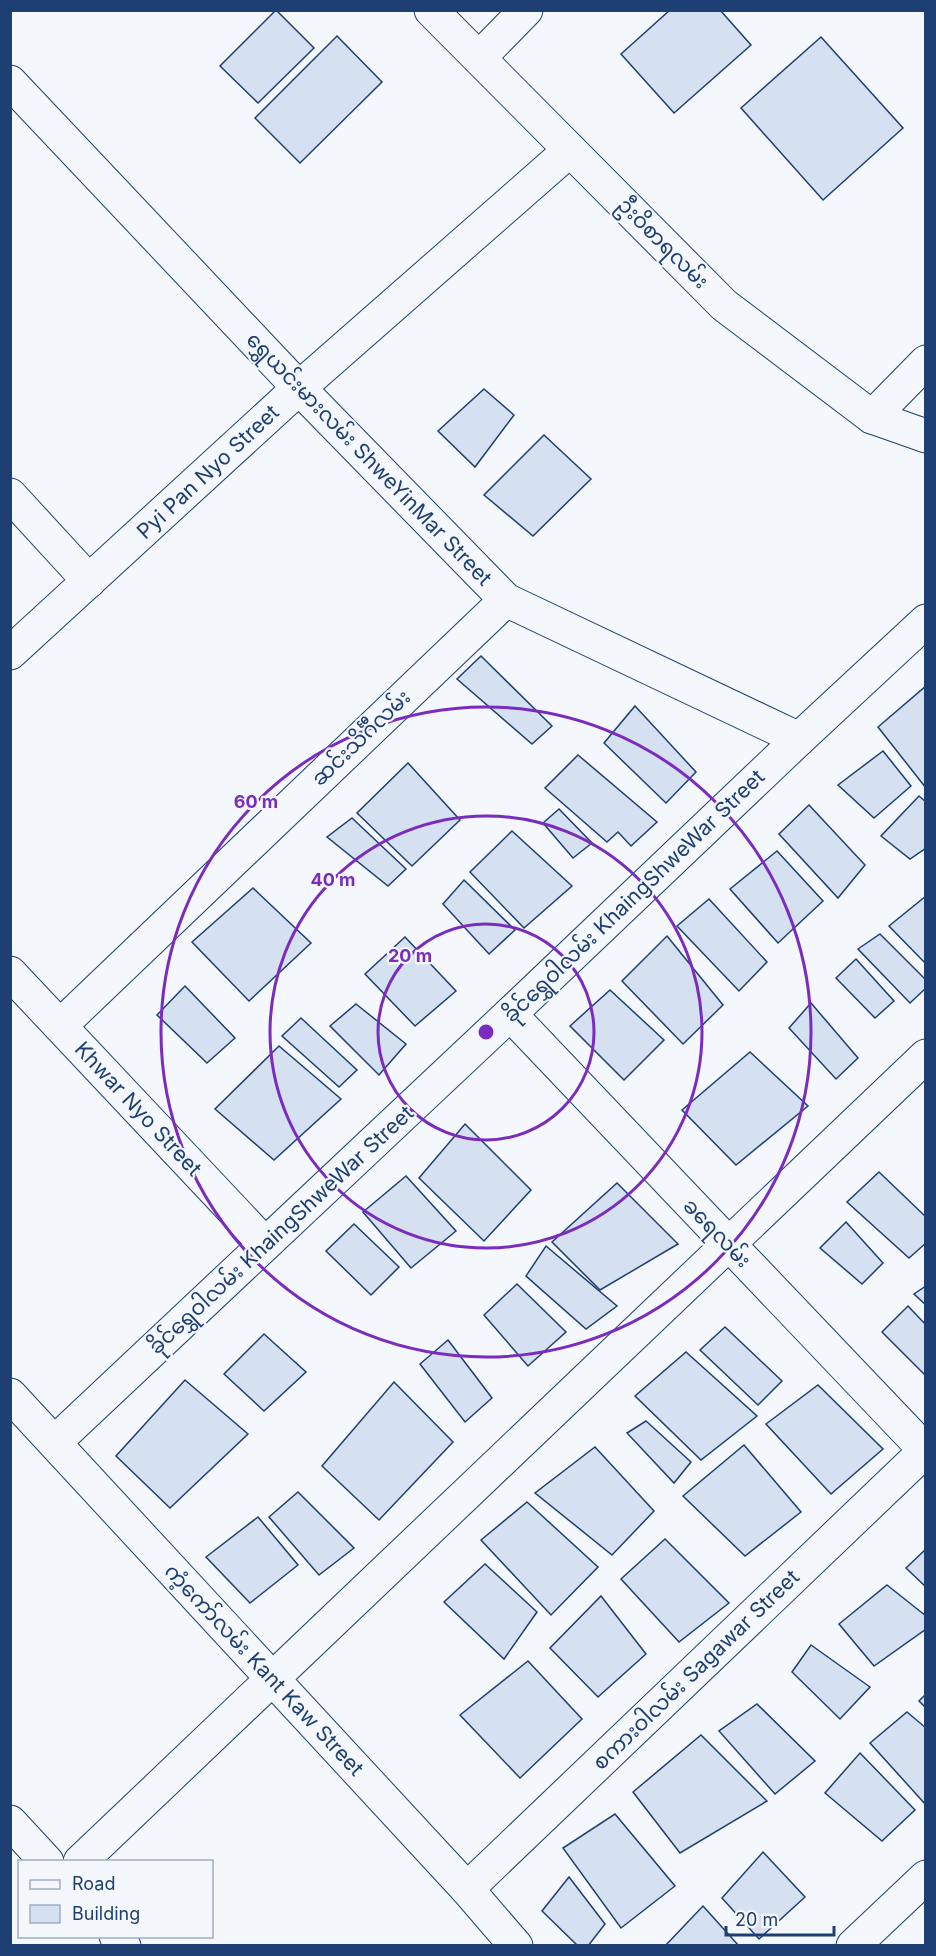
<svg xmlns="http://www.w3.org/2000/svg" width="936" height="1956" font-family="Inter,'Noto Sans Myanmar',sans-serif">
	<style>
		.building { fill: #d5e0f0; stroke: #1d3f73; stroke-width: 1.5 }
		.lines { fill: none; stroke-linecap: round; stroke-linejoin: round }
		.minor-casing { stroke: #1d3f73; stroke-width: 35 }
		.major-casing { stroke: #1d3f73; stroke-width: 35 }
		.minor { stroke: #f4f7fb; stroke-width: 33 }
		.major { stroke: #f4f7fb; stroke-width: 33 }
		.ring { fill: none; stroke: #7b2cbf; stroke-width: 3 }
		.labels { text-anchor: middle; stroke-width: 4.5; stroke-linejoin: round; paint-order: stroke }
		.street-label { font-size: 21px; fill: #1d3f73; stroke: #f4f7fb }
		.centre { fill: #7b2cbf; stroke: #f4f7fb; stroke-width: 3 }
		.ring-label { font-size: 18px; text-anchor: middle; font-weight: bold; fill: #7b2cbf; stroke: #f4f7fb; stroke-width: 4.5; stroke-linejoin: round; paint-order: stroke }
	</style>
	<rect width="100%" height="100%" fill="#f4f7fb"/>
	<g class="building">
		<path d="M276 10 314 48 258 103 220 66Z"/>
		<path d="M670 10H720L751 45 674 113 621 54Z"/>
		<path d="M337 36 382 82 300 163 255 118Z"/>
		<path d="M821 37 903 128 823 200 741 108Z"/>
		<path d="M484 389 514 415 475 467 438 431Z"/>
		<path d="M544 435 591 479 533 536 484 495Z"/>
		<path d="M481 656 552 726 532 744 457 679Z"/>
		<path d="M926 686V788L878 727Z"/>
		<path d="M635 706 696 772 666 803 604 743Z"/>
		<path d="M883 751 911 786 874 818 838 785Z"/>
		<path d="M578 755 657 822 631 846 618 832 607 842 545 788Z"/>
		<path d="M408 763 460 820 412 866 357 813Z"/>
		<path d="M919 796 926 802V848L910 859 881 836Z"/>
		<path d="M809 805 865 865 838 898 779 834Z"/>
		<path d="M559 809 592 843 573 858 543 823Z"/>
		<path d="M352 818 406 869 388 886 327 837Z"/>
		<path d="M512 831 572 886 524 928 470 872Z"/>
		<path d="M777 851 823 901 778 943 730 889Z"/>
		<path d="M464 880 515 930 489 954 443 904Z"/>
		<path d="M253 888 311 943 249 1001 192 942Z"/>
		<path d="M926 896V964L889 926Z"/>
		<path d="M709 899 767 962 739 991 677 926Z"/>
		<path d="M880 934 926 980V988L910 1003 858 949Z"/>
		<path d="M667 936 723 1005 683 1044 622 981Z"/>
		<path d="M405 937 456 991 415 1026 365 974Z"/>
		<path d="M856 959 894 1001 875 1018 836 978Z"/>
		<path d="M185 986 235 1038 207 1063 157 1015Z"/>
		<path d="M610 990 664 1040 624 1080 570 1026Z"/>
		<path d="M811 1003 858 1058 836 1079 789 1028Z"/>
		<path d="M356 1004 406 1044 379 1075 330 1026Z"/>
		<path d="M301 1018 357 1070 339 1087 282 1036Z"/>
		<path d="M279 1046 341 1099 274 1160 215 1109Z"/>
		<path d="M750 1052 808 1106 736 1165 682 1110Z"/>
		<path d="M465 1124 531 1190 484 1241 419 1178Z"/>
		<path d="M879 1172 926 1217V1243L909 1258 847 1202Z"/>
		<path d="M406 1176 456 1231 411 1268 363 1212Z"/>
		<path d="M617 1183 678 1244 600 1290 552 1242Z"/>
		<path d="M846 1222 883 1263 862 1284 820 1248Z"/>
		<path d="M354 1224 399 1267 371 1295 326 1251Z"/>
		<path d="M546 1246 617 1306 586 1329 526 1276Z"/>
		<path d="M517 1284 566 1332 528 1366 484 1315Z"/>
		<path d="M926 1286V1305L914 1294Z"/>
		<path d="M908 1306 926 1325V1376L882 1332Z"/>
		<path d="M725 1327 782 1381 758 1405 700 1350Z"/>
		<path d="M264 1334 306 1372 264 1411 224 1374Z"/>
		<path d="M448 1340 492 1398 465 1422 420 1364Z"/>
		<path d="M686 1352 757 1416 701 1460 635 1396Z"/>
		<path d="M185 1380 248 1434 170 1508 116 1456Z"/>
		<path d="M394 1382 453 1442 379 1520 322 1466Z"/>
		<path d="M818 1385 883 1449 831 1494 766 1424Z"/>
		<path d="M646 1421 691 1462 674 1483 627 1433Z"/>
		<path d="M744 1445 801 1512 745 1556 683 1496Z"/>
		<path d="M595 1447 654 1511 612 1555 535 1493Z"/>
		<path d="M298 1492 354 1548 319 1575 269 1517Z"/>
		<path d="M527 1502 598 1567 551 1615 481 1540Z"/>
		<path d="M258 1517 298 1565 250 1603 206 1557Z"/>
		<path d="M665 1539 729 1603 679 1642 621 1579Z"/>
		<path d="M926 1549V1587L906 1568Z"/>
		<path d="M485 1564 537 1612 504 1659 444 1602Z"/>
		<path d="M887 1585 926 1616V1629L874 1666 839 1624Z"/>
		<path d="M601 1596 646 1654 598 1697 550 1648Z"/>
		<path d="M811 1645 870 1687 840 1719 792 1672Z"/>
		<path d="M528 1661 582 1719 520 1778 460 1715Z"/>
		<path d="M926 1694V1708L919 1701Z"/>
		<path d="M757 1704 815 1761 775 1794 719 1731Z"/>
		<path d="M907 1712 926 1728V1805L870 1743Z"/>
		<path d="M701 1735 767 1801 680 1853 633 1792Z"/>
		<path d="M860 1753 915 1810 882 1841 825 1793Z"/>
		<path d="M615 1814 675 1886 621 1928 563 1848Z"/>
		<path d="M763 1852 805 1897 759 1939 722 1898Z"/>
		<path d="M569 1877 605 1924 588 1946H578L542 1911Z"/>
		<path d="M703 1906 739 1946H665Z"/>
	</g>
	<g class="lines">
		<defs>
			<g id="minor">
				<path d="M479 58 526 10"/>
				<path d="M10 82 299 388 506 600 799 739"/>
				<path d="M872 417 926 362"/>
				<path d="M10 495 89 581"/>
				<path d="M10 653 299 388 570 150"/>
				<path d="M10 973 265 1244"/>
				<path d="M510 1014 926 1451"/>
				<path d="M60 1026 506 600"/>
				<path d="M10 1395 467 1889 516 1946"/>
				<path d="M55 1442 510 1014 799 739 926 621"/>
				<path d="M10 1822 47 1862"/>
				<path d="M80 1862 926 1056"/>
				<path d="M467 1889 926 1450"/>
				<path d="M116 1936 124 1946"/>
				<path d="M853 1946 926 1877"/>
			</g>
			<path id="major" d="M431 10 724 305 872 417 926 436"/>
		</defs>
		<use href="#minor" class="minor-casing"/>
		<use href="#major" class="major-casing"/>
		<use href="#minor" class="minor"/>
		<use href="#major" class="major"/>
	</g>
	<g class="ring">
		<circle cx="486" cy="1032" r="108"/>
		<circle cx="486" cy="1032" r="216"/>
		<circle cx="486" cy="1032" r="325"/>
	</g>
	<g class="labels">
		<g class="street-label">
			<text transform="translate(663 243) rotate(45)" y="7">ဦးဝိစာရလမ်း</text>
			<text transform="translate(369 459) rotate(46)" y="7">ရွှေယင်းမားလမ်း ShweYinMar Street</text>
			<text transform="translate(208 472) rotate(-43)" y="7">Pyi Pan Nyo Street</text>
			<text transform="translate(361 738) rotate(-44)" y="7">ဆင်းသိင်္ဂီလမ်း</text>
			<text transform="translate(634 896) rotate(-44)" y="7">ခိုင်ရွှေဝါလမ်း KhaingShweWar Street</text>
			<text transform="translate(138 1109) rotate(47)" y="7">Khwar Nyo Street</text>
			<text transform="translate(281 1230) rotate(-43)" y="7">ခိုင်ရွှေဝါလမ်း KhaingShweWar Street</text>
			<text transform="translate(717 1233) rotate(46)" y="7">ခရေလမ်း</text>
			<text transform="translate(264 1670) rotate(47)" y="7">ကံ့ကော်လမ်း Kant Kaw Street</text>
			<text transform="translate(696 1670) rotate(-44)" y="7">စကားဝါလမ်း Sagawar Street</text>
		</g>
	</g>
	<circle cx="486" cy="1032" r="9" class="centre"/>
	<g class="ring-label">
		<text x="256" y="808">60 m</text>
		<text x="333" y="886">40 m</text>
		<text x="410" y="962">20 m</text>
	</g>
	<rect width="936" height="1956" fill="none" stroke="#1d3f73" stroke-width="24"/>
	<rect x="18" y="1860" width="195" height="78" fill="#f4f7fb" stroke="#9eadc5" stroke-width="1.5"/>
	<rect x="30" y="1880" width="30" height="9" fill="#f4f7fb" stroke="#9eadc5" stroke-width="1.5"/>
	<text x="72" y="1890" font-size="18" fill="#1d3f73">Road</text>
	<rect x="30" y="1905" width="30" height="18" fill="#d5e0f0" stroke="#9eadc5" stroke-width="1.5"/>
	<text x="72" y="1920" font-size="18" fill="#1d3f73">Building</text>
	<path d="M726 1926v9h108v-9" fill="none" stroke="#1d3f73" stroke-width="3"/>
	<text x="735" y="1926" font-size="18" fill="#1d3f73" stroke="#f4f7fb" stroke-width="4.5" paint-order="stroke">20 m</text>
</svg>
